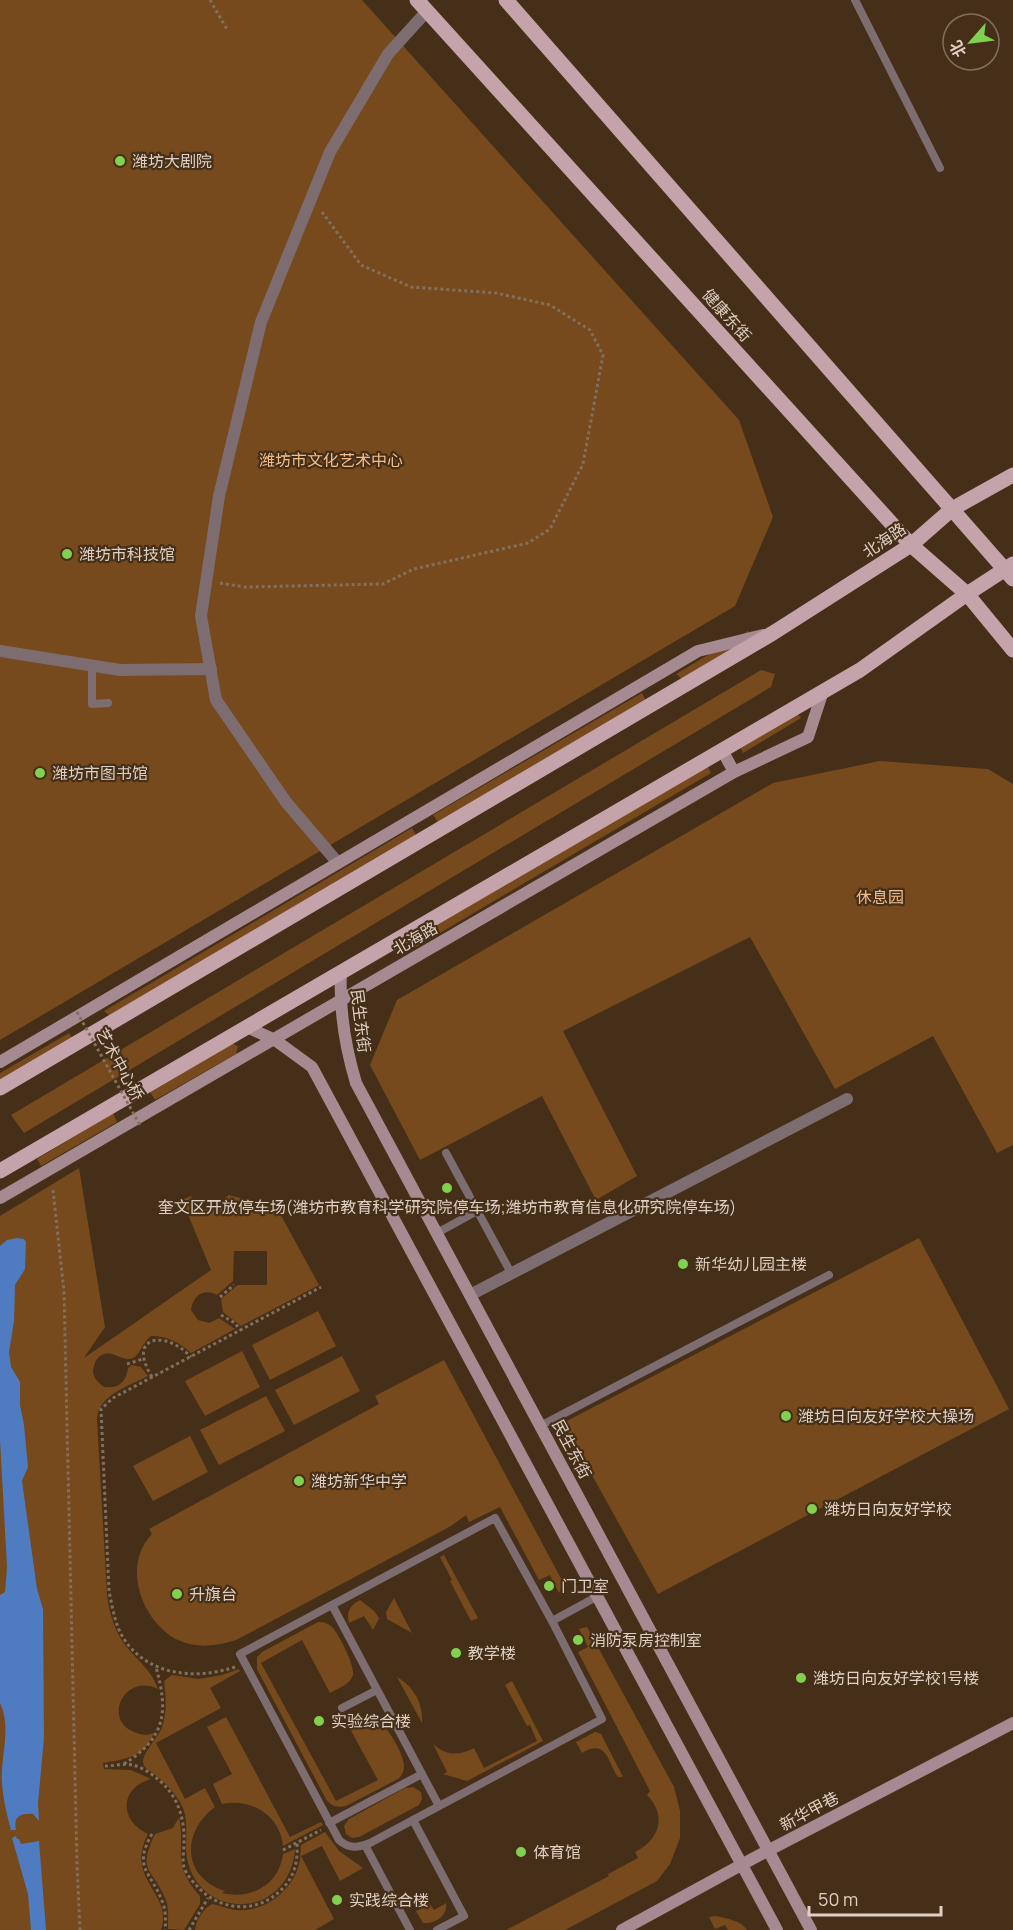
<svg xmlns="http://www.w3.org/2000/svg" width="1013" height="1930" font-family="Manrope,'Noto Sans SC',sans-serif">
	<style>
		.green { fill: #764a1c }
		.water { fill: #4f7bc0 }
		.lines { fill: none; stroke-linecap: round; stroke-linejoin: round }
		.path { stroke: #826f5d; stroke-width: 3; stroke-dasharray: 3 3; stroke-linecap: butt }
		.lane { stroke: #7d6c70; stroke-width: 8 }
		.street { stroke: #7d6c70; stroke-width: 12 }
		.secondary { stroke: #a58b91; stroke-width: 12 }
		.primary { stroke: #c4a3ab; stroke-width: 15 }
		.path-bridge { stroke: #826f5d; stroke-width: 3; stroke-dasharray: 3 3; stroke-linecap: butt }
		.poi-dot { fill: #81d050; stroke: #452f19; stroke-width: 2 }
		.labels { text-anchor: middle; stroke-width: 4.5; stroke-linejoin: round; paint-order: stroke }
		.poi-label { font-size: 16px; fill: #dfd0c3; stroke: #452f19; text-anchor: start }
		.street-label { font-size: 16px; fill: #dfd0c3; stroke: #452f19 }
		.park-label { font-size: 16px; fill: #f3be8c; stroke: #452f19 }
	</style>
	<rect width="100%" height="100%" fill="#452f19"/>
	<g class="green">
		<path d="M0 0H362L739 420 773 517 735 606 0 1040Z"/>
		<path d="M748 631 754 636 682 679 676 674Z"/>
		<path d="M761 670 775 674 771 687 24 1133 11 1115Z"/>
		<path d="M642 693 646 701 438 822 433 815Z"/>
		<path d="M796 712 801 718 743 753 739 745Z"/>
		<path d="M880 761 988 769 1013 784V1145L997 1153 933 1036 835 1089 750 937 563 1031 637 1176 596 1200 542 1096 420 1160 370 1065 397 1000 773 783Z"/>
		<path d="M707 765 711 773 406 953 400 946Z"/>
		<path d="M412 828 416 835 110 1016 104 1011Z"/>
		<path d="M69 1033 73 1039 0 1082V1073Z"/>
		<path d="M231 1043 238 1046 236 1054 155 1100 150 1092Z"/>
		<path d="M113 1113 117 1122 41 1166 37 1159Z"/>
		<path d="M79 1168 105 1327 84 1358 211 1270 182 1200 191 1196 201 1212 229 1195 277 1208 319 1285 241 1326 223 1312 221 1299 238 1285H267V1251H234L233 1281 217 1295C204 1288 193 1295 191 1310L198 1320 209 1323 219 1318 235 1329 191 1353C179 1342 167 1336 151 1336 142 1343 140 1355 133 1358 121 1363 109 1345 97 1359 95 1362 93 1368 93 1372 94 1379 99 1383 104 1387 119 1389 126 1382 128 1368L132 1365 141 1367 148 1376C129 1386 98 1395 97 1419L107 1594C109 1614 116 1636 130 1651 141 1663 152 1672 158 1689 126 1673 103 1717 132 1731 139 1735 146 1736 154 1733 144 1758 125 1759 103 1763L104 1769 131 1770 151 1779C119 1788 119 1821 148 1834 124 1880 174 1893 161 1930H0V1216Z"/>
		<path d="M919 1238 1009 1409 658 1594 563 1423Z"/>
		<path d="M318 1311 336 1346 270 1380 252 1345Z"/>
		<path d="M242 1351 260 1387 205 1416 185 1381Z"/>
		<path d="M342 1356 360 1391 294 1425 275 1390Z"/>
		<path d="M444 1360 564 1584 559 1593 550 1575 539 1580 500 1507 469 1522 466 1515 451 1526 236 1640C217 1646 196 1649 178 1640 142 1622 121 1566 152 1534L149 1529 379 1404 375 1396Z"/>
		<path d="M266 1396 285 1431 219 1465 200 1430Z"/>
		<path d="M190 1436 208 1472 153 1501 133 1466Z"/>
		<path d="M444 1555 478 1618 471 1621 450 1581 452 1580 440 1557Z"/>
		<path d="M394 1598 412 1633 387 1619 386 1612Z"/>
		<path d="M360 1600 374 1611 379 1618 373 1630 364 1616 349 1623C346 1612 350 1605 360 1600Z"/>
		<path d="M318 1622C324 1622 327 1623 332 1627 339 1634 355 1666 353 1675 350 1685 338 1688 330 1693L302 1640 261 1663 336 1801 378 1780 349 1727C355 1723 363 1717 371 1717 383 1717 405 1755 404 1766 404 1772 402 1775 398 1779L346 1806C337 1808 331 1806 326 1799L257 1669V1657L262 1652Z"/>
		<path d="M587 1627 674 1787 680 1811V1838L670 1864 657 1881 565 1930H506L609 1876 608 1874 638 1858 635 1852C660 1840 667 1815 647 1795L650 1791 578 1652 588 1647 579 1629Z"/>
		<path d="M239 1669 240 1671 210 1688 221 1708 156 1743 185 1799 205 1788 215 1807C181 1832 182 1877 225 1891L222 1893C251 1900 279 1885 283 1854L295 1849C293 1870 285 1887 266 1898 253 1905 236 1906 222 1901 199 1892 186 1871 186 1847 186 1833 188 1819 182 1806 176 1794 166 1783 155 1775 151 1771 144 1769 143 1763 142 1753 159 1737 162 1727 167 1712 166 1697 164 1681L172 1675 199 1679 222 1675Z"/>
		<path d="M397 1677C414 1687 423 1703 422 1723Z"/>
		<path d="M512 1681 543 1741 467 1781 443 1774 447 1772 433 1744C447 1756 458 1756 474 1748L484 1768 537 1741 530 1725 527 1726 505 1685Z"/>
		<path d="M226 1717 290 1837 321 1822 323 1825 283 1846C280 1815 251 1798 222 1804L213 1784 232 1774 207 1727Z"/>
		<path d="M595 1732 601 1734 623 1777H618C608 1763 607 1738 582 1753L576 1742Z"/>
		<path d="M413 1787 421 1792 422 1799 419 1805 359 1837 352 1838 346 1834 344 1826 349 1819 405 1788Z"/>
		<path d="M179 1817C186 1854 171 1863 200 1896V1904L184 1930 168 1929C168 1919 169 1910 166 1900 154 1869 136 1873 155 1834L173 1828Z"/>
		<path d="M325 1832 339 1851 363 1868 340 1881 322 1846 301 1856 334 1919 315 1930H195C196 1920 203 1909 212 1904 220 1905 227 1909 235 1910 263 1913 292 1892 299 1864 301 1858 300 1852 301 1845Z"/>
		<path d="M446 1903C448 1916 435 1924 423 1923L416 1911 430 1904 434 1910Z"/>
		<path d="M716 1916C727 1919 741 1920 747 1930H728L725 1925 715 1929 709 1917Z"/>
	</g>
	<g class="water">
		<path d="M17 1238 24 1239 26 1242 25 1269 15 1285 14 1321 9 1352 11 1367 20 1382V1405L24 1425 28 1467 22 1481 37 1589 43 1609 44 1738 38 1803 39 1821 33 1814C20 1813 13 1817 16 1830H11C7 1815 3 1799 2 1783 0 1757 12 1728 0 1703V1595L5 1592 7 1567 0 1440V1246L7 1240Z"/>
		<path d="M16 1836 17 1839H19L21 1844 39 1841 46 1930H31L28 1894 12 1838Z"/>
	</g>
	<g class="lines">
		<g class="path">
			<path d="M210 0 228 31"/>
			<path d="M220 583 245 587 383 584 414 569 528 543 550 529 583 464 603 355 590 330 550 305 496 293 411 287 361 265 322 212"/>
			<path d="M53 1190 64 1292 77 1865 80 1930"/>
			<path d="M220 1297 234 1285"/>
			<path d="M221 1315 235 1323 240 1330"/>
			<path d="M127 1364 143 1359"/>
			<path d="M152 1377C126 1336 165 1329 191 1357"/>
			<path d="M235 1667C193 1681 142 1675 120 1632 114 1619 112 1605 109 1591L101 1409 113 1398 321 1287"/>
			<path d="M124 1764C165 1738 169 1713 156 1667"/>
			<path d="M105 1766C114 1766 125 1763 133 1765 145 1768 159 1779 167 1788 180 1803 185 1824 184 1844 184 1851 182 1860 184 1867 186 1874 192 1881 197 1886 219 1911 257 1915 282 1889 295 1876 298 1861 297 1843"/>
			<path d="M152 1834C132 1868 152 1873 162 1901 166 1910 166 1920 165 1930"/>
			<path d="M283 1850 321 1830"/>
			<path d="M189 1930 208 1898"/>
		</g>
		<g class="lane">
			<path d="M855 0 940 168"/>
			<path d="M92 665V704L108 703"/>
			<path d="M446 1153 511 1273"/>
			<path d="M437 1233 477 1211"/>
			<path d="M540 1426 829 1275"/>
			<path d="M495 1518 552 1621 602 1719 370 1843C358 1848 349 1849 339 1840L240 1654Z"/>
			<path d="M332 1605 439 1806"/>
			<path d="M552 1621 598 1596"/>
			<path d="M342 1708 377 1690"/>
			<path d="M413 1820 464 1916 437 1930"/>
			<path d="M329 1823 422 1774"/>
			<path d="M365 1845 410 1930"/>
		</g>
		<g class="street">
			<path d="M0 651 120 670 211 669"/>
			<path d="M338 863 286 802 216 700 201 616 219 496 261 322 330 152 388 54 427 11"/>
			<path d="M470 1295 847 1099"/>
		</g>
		<g class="secondary">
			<path d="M722 750 734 772"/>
			<path d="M341 972C339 1011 345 1046 356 1083L811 1930"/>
			<path d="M247 1027 275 1040 312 1067 777 1930"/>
			<path d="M0 1062 698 651 763 635"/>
			<path d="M0 1198 734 772 808 737 823 691"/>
			<path d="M622 1930 754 1858 1013 1723"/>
		</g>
		<g class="primary">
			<path d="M417 0 911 545 967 594 1013 650"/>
			<path d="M506 0 1013 579"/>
			<path d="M0 1088 773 633 911 545 952 509 1013 475"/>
			<path d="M0 1171 860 670 967 594 1013 564"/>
		</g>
		<path class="path-bridge" d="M77 1012 141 1127"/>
	</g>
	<g class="poi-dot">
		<circle cx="120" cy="161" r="6"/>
		<circle cx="67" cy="554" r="6"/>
		<circle cx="40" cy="773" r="6"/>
		<circle cx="447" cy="1188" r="6"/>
		<circle cx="683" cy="1264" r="6"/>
		<circle cx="786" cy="1416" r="6"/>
		<circle cx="299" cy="1481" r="6"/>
		<circle cx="812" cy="1509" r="6"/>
		<circle cx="549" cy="1586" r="6"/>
		<circle cx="177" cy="1594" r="6"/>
		<circle cx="578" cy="1640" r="6"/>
		<circle cx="456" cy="1653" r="6"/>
		<circle cx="801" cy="1678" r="6"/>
		<circle cx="319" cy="1721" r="6"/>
		<circle cx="521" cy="1852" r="6"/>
		<circle cx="337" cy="1900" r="6"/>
	</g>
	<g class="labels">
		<g class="poi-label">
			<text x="132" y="167">潍坊大剧院</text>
			<text x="79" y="560">潍坊市科技馆</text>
			<text x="52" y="779">潍坊市图书馆</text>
			<text x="447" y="1213" text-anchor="middle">奎文区开放停车场(潍坊市教育科学研究院停车场;潍坊市教育信息化研究院停车场)</text>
			<text x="695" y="1270">新华幼儿园主楼</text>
			<text x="798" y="1422">潍坊日向友好学校大操场</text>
			<text x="311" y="1487">潍坊新华中学</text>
			<text x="824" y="1515">潍坊日向友好学校</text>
			<text x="561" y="1592">门卫室</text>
			<text x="189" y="1600">升旗台</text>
			<text x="590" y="1646">消防泵房控制室</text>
			<text x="468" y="1659">教学楼</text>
			<text x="813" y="1684">潍坊日向友好学校1号楼</text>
			<text x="331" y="1727">实验综合楼</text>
			<text x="533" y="1858">体育馆</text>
			<text x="349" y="1906">实践综合楼</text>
		</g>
		<g class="street-label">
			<text transform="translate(727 315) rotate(48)" y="6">健康东街</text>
			<text transform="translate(884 540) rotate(-34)" y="6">北海路</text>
			<text transform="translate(415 938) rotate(-30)" y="6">北海路</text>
			<text transform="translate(361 1021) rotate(83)" y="6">民生东街</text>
			<text transform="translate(120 1064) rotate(61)" y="6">艺术中心桥</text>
			<text transform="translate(572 1449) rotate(62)" y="6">民生东街</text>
			<text transform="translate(809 1811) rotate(-28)" y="6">新华甲巷</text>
		</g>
		<g class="park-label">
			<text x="331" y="466">潍坊市文化艺术中心</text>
			<text x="880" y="903">休息园</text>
		</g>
	</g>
	<g transform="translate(971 42) rotate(242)"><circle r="28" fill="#452f19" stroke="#836f5d" stroke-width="1.5"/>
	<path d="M0-4.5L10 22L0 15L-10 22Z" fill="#81d050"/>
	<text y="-9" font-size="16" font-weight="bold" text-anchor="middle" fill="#dfd0c3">北</text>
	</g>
	<path d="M809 1906v9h132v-9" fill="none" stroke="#dfd0c3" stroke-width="3"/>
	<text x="818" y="1906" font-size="18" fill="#dfd0c3" stroke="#452f19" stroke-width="4.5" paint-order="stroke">50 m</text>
</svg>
